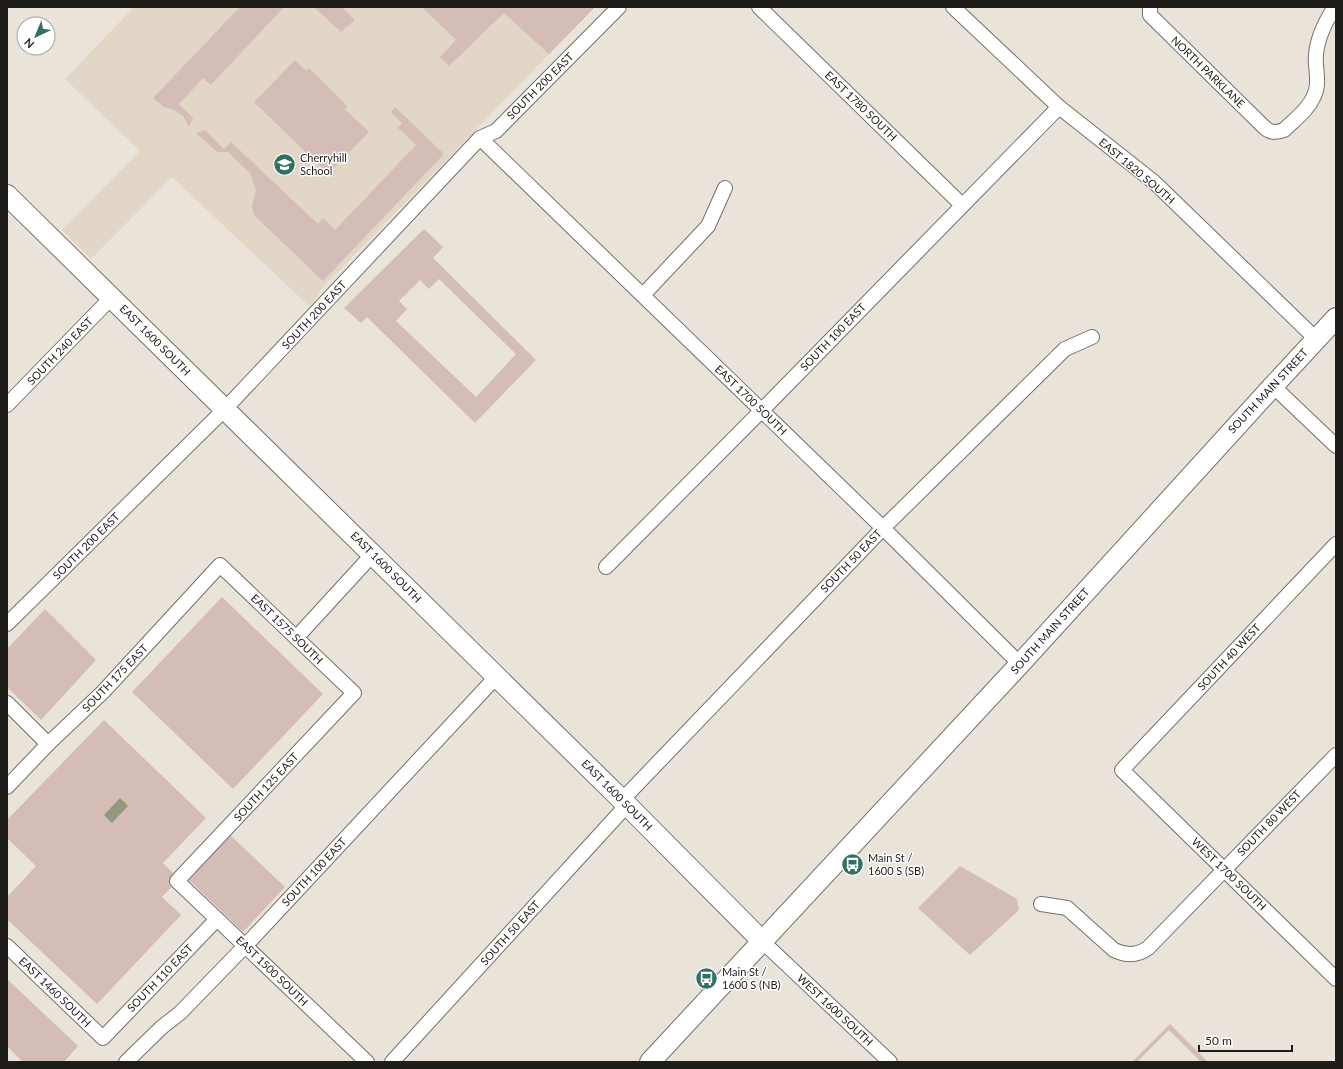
<svg xmlns="http://www.w3.org/2000/svg" width="1343" height="1069" font-family="Lato,sans-serif">
	<style>
		.built { fill: #e2d6c7 }
		.green { fill: #d4bcb7; fill-rule: evenodd }
		.water { fill: #95987a }
		.lines { fill: none; stroke-linecap: round; stroke-linejoin: round }
		.street-casing { stroke: #767068; stroke-width: 16 }
		.secondary-casing { stroke: #767068; stroke-width: 22 }
		.street { stroke: #fff; stroke-width: 14 }
		.secondary { stroke: #fff; stroke-width: 20 }
		.labels { text-anchor: middle; stroke-width: 3; stroke-linejoin: round; paint-order: stroke }
		.street-label { font-size: 11px; fill: #1f1d19; stroke: #fff }
		.poi-label { font-size: 11px; fill: #1f1d19; stroke: #fff; text-anchor: start }
	</style>
	<rect width="100%" height="100%" fill="#eae3da"/>
	<path class="built" d="M134 7H595L322 288 310 307 172 177 91 259 62 230 140 151 65 79Z"/>
	<g class="green">
		<path d="M240 7H284L211 85 203 78 179 104 193 118 189 127 183 116 174 110 164 107 153 98Z"/>
		<path d="M314 7H342L355 20 341 32Z"/>
		<path d="M422 7H595L549 54 504 13 449 66 440 57 456 40Z"/>
		<path d="M295 60 306 71 309 68 347 106 345 109 369 132 328 174 254 102Z"/>
		<path d="M395 107 444 154 323 281 254 215 252 206 256 190 250 173 228 152H217L196 133 205 130 224 149 231 142 318 224 323 218 335 230 416 145 398 128 402 123 391 112Z"/>
		<path d="M424 229 443 247 433 258 536 360 475 423 367 317 361 323 344 308ZM439 279 516 354 476 397 396 321 407 309 399 301 420 280 429 289Z"/>
		<path d="M222 597 323 694 233 789 132 692Z"/>
		<path d="M45 609 96 660 41 720 7 687V649Z"/>
		<path d="M104 720 206 818 163 863 174 874 173 885 162 897 181 915 97 1004 9 921 7 923V897L36 866 7 838V820Z"/>
		<path d="M230 835 285 887 243 932 189 880Z"/>
		<path d="M960 866 1017 899 1019 910 970 955 918 908Z"/>
		<path d="M7 979 78 1046 64 1062H23L7 1046Z"/>
		<path d="M1170 1024 1208 1062H1201L1169 1030 1137 1062H1132Z"/>
	</g>
	<path class="water" d="M120 798 128 806 112 823 104 815Z"/>
	<g class="lines">
		<defs>
			<g id="street">
				<path d="M759 7 962 205"/>
				<path d="M953 7 1059 107 1154 182 1316 339"/>
				<path d="M1150 7V15L1264 127C1270 133 1276 133 1284 130 1294 120 1307 111 1313 98 1319 87 1317 77 1316 65 1314 45 1324 23 1335 7"/>
				<path d="M480 138 883 528 1020 664"/>
				<path d="M643 295 708 226 725 188"/>
				<path d="M1273 386 1336 446"/>
				<path d="M7 405 112 297"/>
				<path d="M1336 544 1122 770 1336 979"/>
				<path d="M606 567 772 400 1059 107"/>
				<path d="M7 624 225 409 480 138 496 131 619 7"/>
				<path d="M296 638 373 554"/>
				<path d="M7 703 48 744"/>
				<path d="M7 787 48 744 103 692 220 565 354 693 177 881 367 1062"/>
				<path d="M622 800 883 528 1065 349 1092 337"/>
				<path d="M1041 904 1067 908 1114 950C1126 956 1137 956 1148 948L1336 755"/>
				<path d="M763 942 890 1062"/>
				<path d="M7 946 103 1038 217 919"/>
				<path d="M126 1062 162 1027 180 1013 246 945 497 676"/>
				<path d="M392 1062 627 805"/>
			</g>
			<g id="secondary">
				<path d="M7 195 627 805 763 942"/>
				<path d="M650 1062 1020 664 1273 386 1336 318"/>
			</g>
		</defs>
		<use href="#street" class="street-casing"/>
		<use href="#secondary" class="secondary-casing"/>
		<use href="#street" class="street"/>
		<use href="#secondary" class="secondary"/>
	</g>
	<defs>
		<symbol id="school-disc" viewBox="-11 -11 22 22"><circle r="9.5" fill="#317161" stroke="#fff"/><path d="M0-5L7-2L0 1L-7-2ZM-4 1L0 2.5L4 1V4Q0 6-4 4Z" fill="#fff"/></symbol>
		<symbol id="bus-disc" viewBox="-11 -11 22 22"><circle r="9.5" fill="#317161" stroke="#fff"/><path d="M-5-6H5V4H4V6H2V4H-2V6H-4V4H-5ZM-3.5-4V0h7V-4ZM-3.5 1.2v1.5H-2V1.2ZM2 1.2v1.5H3.5V1.2Z" fill="#fff"/></symbol>
	</defs>
	<g fill-rule="evenodd">
		<use href="#school-disc" x="272" y="152" width="25" height="25"/>
		<use href="#bus-disc" x="840" y="852" width="25" height="25"/>
		<use href="#bus-disc" x="694" y="966" width="25" height="25"/>
	</g>
	<g class="labels">
		<g class="street-label">
			<text transform="translate(1208 72) rotate(44)" y="4">NORTH PARKLANE</text>
			<text transform="translate(540 86) rotate(-45)" y="4">SOUTH 200 EAST</text>
			<text transform="translate(861 106) rotate(44)" y="4">EAST 1780 SOUTH</text>
			<text transform="translate(1137 171) rotate(40)" y="4">EAST 1820 SOUTH</text>
			<text transform="translate(314 315) rotate(-47)" y="4">SOUTH 200 EAST</text>
			<text transform="translate(833 337) rotate(-46)" y="4">SOUTH 100 EAST</text>
			<text transform="translate(155 340) rotate(45)" y="4">EAST 1600 SOUTH</text>
			<text transform="translate(60 351) rotate(-46)" y="4">SOUTH 240 EAST</text>
			<text transform="translate(1268 391) rotate(-47)" y="4">SOUTH MAIN STREET</text>
			<text transform="translate(751 400) rotate(44)" y="4">EAST 1700 SOUTH</text>
			<text transform="translate(86 546) rotate(-45)" y="4">SOUTH 200 EAST</text>
			<text transform="translate(851 561) rotate(-46)" y="4">SOUTH 50 EAST</text>
			<text transform="translate(386 567) rotate(45)" y="4">EAST 1600 SOUTH</text>
			<text transform="translate(287 629) rotate(44)" y="4">EAST 1575 SOUTH</text>
			<text transform="translate(1050 631) rotate(-48)" y="4">SOUTH MAIN STREET</text>
			<text transform="translate(1229 657) rotate(-47)" y="4">SOUTH 40 WEST</text>
			<text transform="translate(115 678) rotate(-46)" y="4">SOUTH 175 EAST</text>
			<text transform="translate(266 787) rotate(-47)" y="4">SOUTH 125 EAST</text>
			<text transform="translate(617 795) rotate(45)" y="4">EAST 1600 SOUTH</text>
			<text transform="translate(1269 823) rotate(-46)" y="4">SOUTH 80 WEST</text>
			<text transform="translate(314 872) rotate(-47)" y="4">SOUTH 100 EAST</text>
			<text transform="translate(1229 874) rotate(44)" y="4">WEST 1700 SOUTH</text>
			<text transform="translate(510 933) rotate(-48)" y="4">SOUTH 50 EAST</text>
			<text transform="translate(272 971) rotate(44)" y="4">EAST 1500 SOUTH</text>
			<text transform="translate(160 978) rotate(-46)" y="4">SOUTH 110 EAST</text>
			<text transform="translate(55 992) rotate(44)" y="4">EAST 1460 SOUTH</text>
			<text transform="translate(835 1010) rotate(43)" y="4">WEST 1600 SOUTH</text>
		</g>
		<g class="poi-label">
			<text x="300" y="162">Cherryhill<tspan x="300" dy="13">School</tspan></text>
			<text x="868" y="862">Main St /<tspan x="868" dy="13">1600 S (SB)</tspan></text>
			<text x="722" y="976">Main St /<tspan x="722" dy="13">1600 S (NB)</tspan></text>
		</g>
	</g>
	<rect width="1343" height="1069" fill="none" stroke="#1f1d19" stroke-width="16"/>
	<g transform="translate(36 36) rotate(224)"><circle r="19" fill="#ffffff" stroke="#a5a5a3"/>
	<path d="M0-3L7 15L0 10L-7 15Z" fill="#317161"/>
	<text y="-6" font-size="11" font-weight="bold" text-anchor="middle" fill="#1f1d19">N</text>
	</g>
	<path d="M1199 1045v6h93v-6" fill="none" stroke="#1f1d19" stroke-width="2"/>
	<text x="1205" y="1045" font-size="12" fill="#1f1d19" stroke="#ffffff" stroke-width="3" paint-order="stroke">50 m</text>
</svg>
